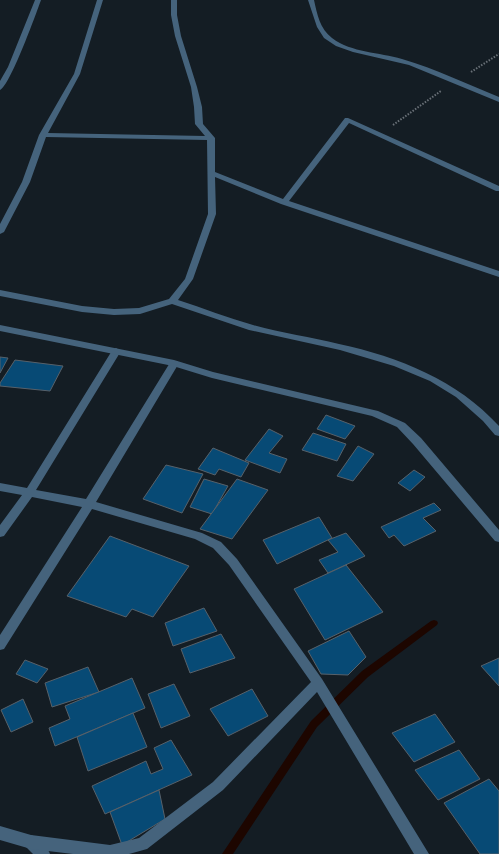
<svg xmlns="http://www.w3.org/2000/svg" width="499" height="854" font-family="Roboto,sans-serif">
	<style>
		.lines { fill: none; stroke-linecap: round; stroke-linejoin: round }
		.stream { fill: #1d0600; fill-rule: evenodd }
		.building { fill: #074a75; stroke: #57616a }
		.path { stroke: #697077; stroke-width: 2; stroke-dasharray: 1.5 1.5; stroke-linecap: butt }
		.service { fill: #45637c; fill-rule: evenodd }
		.minor { fill: #45637c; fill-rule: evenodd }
		.tertiary { fill: #45637c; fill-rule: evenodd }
	</style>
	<rect width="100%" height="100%" fill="#141d24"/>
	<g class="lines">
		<path class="stream" d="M434 620 437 621 438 623 437 625 368 677 317 727 233 854H222L311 721 362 671 431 621Z"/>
	</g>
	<g class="building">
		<path d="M0 357 8 358 0 373Z"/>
		<path d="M15 360 63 366 50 391 0 386V383Z"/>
		<path d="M326 415 355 426 345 439 317 429Z"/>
		<path d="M269 429 283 436 269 453 287 459 280 473 245 460Z"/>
		<path d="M313 433 346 444 337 461 302 450Z"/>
		<path d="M358 446 374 454 353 481 337 476Z"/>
		<path d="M213 448 249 463 241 477 219 469 215 475 198 469Z"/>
		<path d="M166 465 203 474 182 513 143 499Z"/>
		<path d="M414 470 425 477 410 491 398 483Z"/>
		<path d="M204 479 228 486 212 514 190 507Z"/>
		<path d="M237 479 268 490 232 539 200 529Z"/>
		<path d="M434 503 441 510 423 518 436 531 404 546 394 535 389 538 381 527Z"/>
		<path d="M319 517 332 538 277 564 263 540Z"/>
		<path d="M346 533 365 556 328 573 319 560 338 552 328 540Z"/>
		<path d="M110 536 189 566 153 617 132 609 126 617 67 596Z"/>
		<path d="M346 565 383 612 325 640 294 589Z"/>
		<path d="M204 608 217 631 173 646 165 623Z"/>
		<path d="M349 631 366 657 348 675 321 674 308 651Z"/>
		<path d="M221 634 235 658 190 673 181 649Z"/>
		<path d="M499 658V686L481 666Z"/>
		<path d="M25 660 48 669 37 683 16 674Z"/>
		<path d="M88 667 99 692 52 707 45 683Z"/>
		<path d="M132 678 145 708 55 746 49 728 70 719 65 706Z"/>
		<path d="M174 684 190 716 161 728 148 694Z"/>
		<path d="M252 689 268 716 228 736 210 709Z"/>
		<path d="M23 699 33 722 11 732 1 710Z"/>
		<path d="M133 713 147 747 88 771 77 737Z"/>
		<path d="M435 714 455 742 414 762 392 733Z"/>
		<path d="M171 740 192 775 105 814 92 786 146 761 151 774 163 769 154 748Z"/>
		<path d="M459 750 480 779 438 800 415 770Z"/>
		<path d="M489 779 499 791V854H480L444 803Z"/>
		<path d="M159 790 165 819 122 845 110 812Z"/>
	</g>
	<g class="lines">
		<g class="path">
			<path d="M471 72 499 54"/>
			<path d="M393 125 441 91"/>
		</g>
		<path class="service" d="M31 835C39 838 47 846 50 854H33L26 847 24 842 26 837Z"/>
		<g class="minor">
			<path d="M35 0H41C36 14 10 86 0 90V81L8 67Z"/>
			<path d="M97 0H103L80 74 48 133 205 136 195 124 194 107 191 87 175 36 171 15V0H177V15L181 36 197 87 202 107 203 124 215 138V172L283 199 345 118H348L499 186V191H496L349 123 289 201 499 271V277L281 204 215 177 216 214 193 279 178 300C203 308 228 318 253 325 281 333 311 337 339 344 399 357 457 380 499 426V436L495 435 483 421 456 397 430 381 394 366 340 350 249 330 172 304 140 314 114 315 82 312 0 296V290L82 306 114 309 139 308 169 299 185 279 208 214 207 140 46 137 30 182 4 232 0 234V224L22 182 39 135 74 74Z"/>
			<path d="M308 0H314C317 14 320 29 332 38 352 53 379 52 402 59 436 69 467 84 499 97V102L409 65 353 52 336 46 324 38 317 27Z"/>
			<path d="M116 348 121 351 36 490 86 499 171 361H177L179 363 96 502 202 533 221 542 237 559 322 679 429 854H414L317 692 223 790 147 849 129 854H73L31 849 0 840V826L31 835 110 845 139 838 213 782 311 682 229 565 213 548 195 539 92 509 4 649 0 650V635L82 507 32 497 4 536 0 537V525L22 495 0 491V483L27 488 113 349Z"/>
		</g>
		<path class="tertiary" d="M0 325 174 360 213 372 378 411 405 423 421 438 499 530V542L495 541 413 444 397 427 372 416 212 378 173 366 0 331Z"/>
	</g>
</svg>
